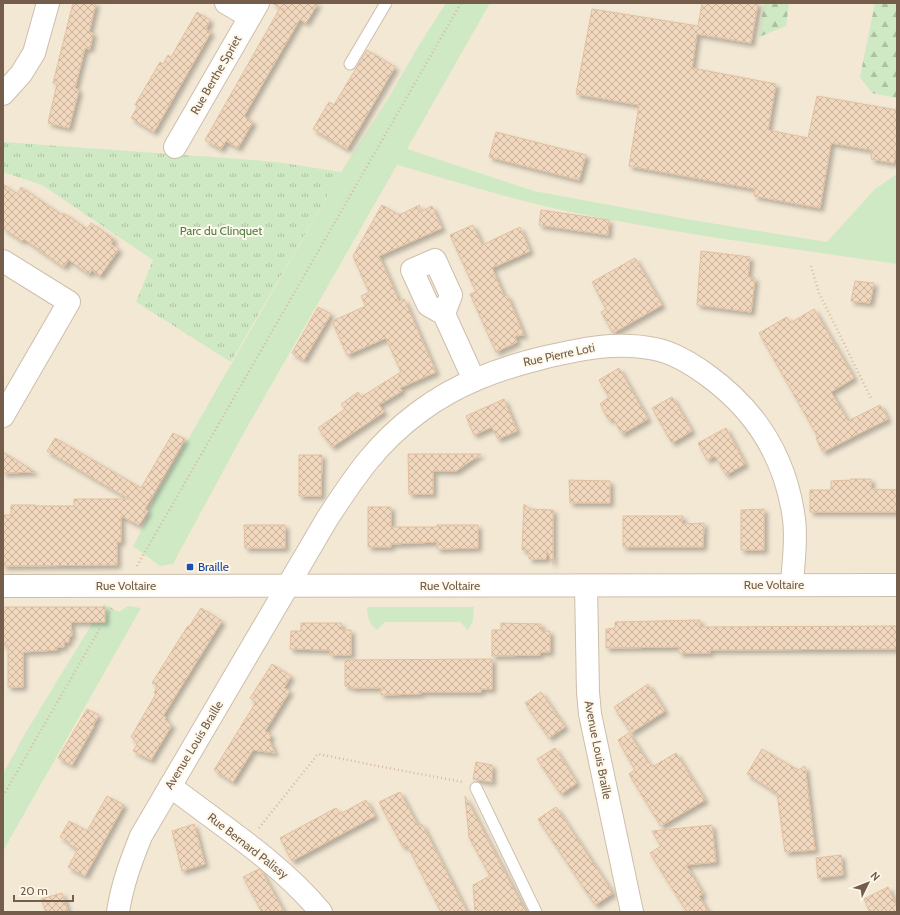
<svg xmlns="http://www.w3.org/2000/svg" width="900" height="915" font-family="Cabin,sans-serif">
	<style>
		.residential { fill: #f3e8d4 }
		.grass { fill: #cfe9c5 }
		.forest { fill: url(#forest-firs) }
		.park { fill: url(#park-tufts) }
		.building { fill: url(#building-cross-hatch); stroke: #e2c09f; filter: url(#shadow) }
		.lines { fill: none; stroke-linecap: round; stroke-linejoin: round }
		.lane-casing { stroke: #cdbeac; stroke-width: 13 }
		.street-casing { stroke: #cdbeac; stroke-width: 24 }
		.path { stroke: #d5bba1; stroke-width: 2.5; stroke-dasharray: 1 3; stroke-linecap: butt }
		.lane { stroke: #fff; stroke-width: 11 }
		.street { stroke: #fff; stroke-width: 22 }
		.transit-dot { fill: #1a4fb4; stroke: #fef9ec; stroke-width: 1.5 }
		.labels { text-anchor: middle; stroke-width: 4; stroke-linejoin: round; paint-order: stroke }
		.street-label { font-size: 12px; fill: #745e4b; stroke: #fef9ec }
		.park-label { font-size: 12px; fill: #527e47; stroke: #fef9ec }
		.transit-label { font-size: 12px; fill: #164399; stroke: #fef9ec; text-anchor: start }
	</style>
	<defs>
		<pattern id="forest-firs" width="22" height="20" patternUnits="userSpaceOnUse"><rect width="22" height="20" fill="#cfe9c5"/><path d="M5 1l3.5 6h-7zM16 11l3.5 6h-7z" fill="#adc0a2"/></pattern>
		<pattern id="park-tufts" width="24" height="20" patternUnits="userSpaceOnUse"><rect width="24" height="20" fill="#cfe9c5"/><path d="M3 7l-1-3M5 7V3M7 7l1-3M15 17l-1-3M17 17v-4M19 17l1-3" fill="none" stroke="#adc0a2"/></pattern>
		<pattern id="building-cross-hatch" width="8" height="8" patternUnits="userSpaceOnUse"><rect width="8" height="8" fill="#f0d7be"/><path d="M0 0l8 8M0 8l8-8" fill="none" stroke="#c7b29c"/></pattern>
		<filter id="shadow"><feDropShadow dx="3.5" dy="3.5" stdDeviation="2" flood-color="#0004"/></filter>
	</defs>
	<rect width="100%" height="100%" fill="#fbf5e6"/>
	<rect class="residential" x="3" y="3" width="894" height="909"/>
	<g class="grass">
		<path d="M446 3H490L407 149 534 191 686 219 827 242 875 189 897 174V264C780 247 663 232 548 207 497 195 447 179 397 165L241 438 173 564 160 566 133 546 144 525 154 499 341 172 388 99 419 45Z"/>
		<path d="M104 604 119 612 128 606 141 608 3 851V774L26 732Z"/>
		<path d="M367 607H474L473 621 468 630 460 622H385L377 630C369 624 367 617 367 607Z"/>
	</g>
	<g class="forest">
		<path d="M764 3H789L786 26 759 37Z"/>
		<path d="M875 3H897V98L872 93 860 77Z"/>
	</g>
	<path class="park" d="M3 142 254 160 284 163 341 172 231 362 136 302 153 260 42 185 3 172Z"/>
	<g class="building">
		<path d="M73 3H96L89 32 93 33 90 49 85 48 75 88 79 90 69 128 48 123 57 84 53 83Z"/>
		<path d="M272 3H318L306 23 300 19 244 116 253 122 238 148 226 141 221 149 205 140 280 8 286 11Z"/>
		<path d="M702 3H758L751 43 697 34 692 68 776 84 768 130 808 138 817 96 897 110V147L894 163 871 159 872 150 831 143 820 208 754 196 755 189 629 166 639 105 576 94 592 9 698 26Z"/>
		<path d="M197 12 210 20 206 29 211 32 154 132 131 118 138 106 135 105 160 62 163 64 168 55 171 57Z"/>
		<path d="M367 50 395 67 347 149 313 129 329 102 334 105Z"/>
		<path d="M496 132 586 155 579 180 489 157Z"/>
		<path d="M3 184 17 194 21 187 62 215 64 213 87 229 91 223 114 239 111 244 119 249 100 276 92 270 89 274 69 260 64 267 24 239 22 241 3 228Z"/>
		<path d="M382 205 399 215 420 205 418 213 432 206 442 228 379 256 399 301 404 299 436 372 400 388 402 391 379 405 384 412 332 447 318 428 345 409 341 404 358 392 361 397 401 372 386 338 347 355 332 321 366 306 361 296 369 292 353 256Z"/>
		<path d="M541 210 609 220 608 235 539 225Z"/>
		<path d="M473 225 482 245 520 227 530 251 492 268 504 296 507 295 524 335 515 336 517 342 496 352 470 294 476 292 450 235Z"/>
		<path d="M701 251 750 257 748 277 755 278 751 312 697 305Z"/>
		<path d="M635 258 662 305 613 333 601 312 606 309 592 282Z"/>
		<path d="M855 281 874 283 870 303 851 301Z"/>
		<path d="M318 307 331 314 304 360 292 353Z"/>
		<path d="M814 309 854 378 831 392 848 421 880 405 888 419 823 452 816 438 818 437 759 333 787 317 790 323Z"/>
		<path d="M619 368 648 419 622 434 613 418 609 420 600 404 609 397 599 380Z"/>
		<path d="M672 397 692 431 672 443 652 408Z"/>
		<path d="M504 399 517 431 498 439 492 427 474 435 466 416Z"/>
		<path d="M726 428 745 464 726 475 715 456 707 460 698 443Z"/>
		<path d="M173 433 185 439 145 509 148 511 139 525 121 516V542H117V565L3 566V515H11V505H35V506H74V499H129L47 451 55 438 141 488Z"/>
		<path d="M3 452 35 472 3 473Z"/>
		<path d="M408 454H481L456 471H433V494H409Z"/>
		<path d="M299 455H322L321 496H299Z"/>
		<path d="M851 479H871V489L897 490V512H810V490H831V481L851 480Z"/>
		<path d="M569 480 610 481V503H570Z"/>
		<path d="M524 504 530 509 553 510V564L547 551 546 559H529V550H522Z"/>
		<path d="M368 507H391V527H437V525H478V548L437 549V542L391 544V547H368Z"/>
		<path d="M764 509V550H741V510Z"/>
		<path d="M623 516H683L682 524 704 523 703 547H623Z"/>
		<path d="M244 525H285V548H245Z"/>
		<path d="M3 607H105V622H71L72 636H69V642H64V647H58L57 650 23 652V687H8V645H3Z"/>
		<path d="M201 608 222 621 163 716 166 717 165 720 172 725 151 760 133 751 138 743 131 737 156 694 154 693 158 686 152 683 182 635 188 626 189 627Z"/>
		<path d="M700 620V627L897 626V649L710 650V653H679V647L606 648V629L615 628V622Z"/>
		<path d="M301 623H341L342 630H351V655H330V650L290 649 291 631H301Z"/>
		<path d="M501 623 541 624V631H550V652H540V655L492 656V630H501Z"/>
		<path d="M492 659V689H481V692H421V694L381 695V688H351V686H345V660Z"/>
		<path d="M272 664 291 676 284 688 290 691 265 731 271 735 269 740 275 753 253 750 233 782 214 770 256 702 250 698Z"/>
		<path d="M648 684 665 711 631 733 614 707Z"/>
		<path d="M541 692 565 727 549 738 525 703Z"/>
		<path d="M87 709 99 715 93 726H94L72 765 58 758Z"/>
		<path d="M629 733 648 763 649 762 652 767 676 753 705 800 661 826 629 774 635 770 618 740Z"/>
		<path d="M555 748 577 783 561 794 537 759Z"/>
		<path d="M762 749 798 770 805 766 815 850 785 852 777 793 747 774Z"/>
		<path d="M476 762 492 765V782L473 779Z"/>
		<path d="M400 792 418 826 422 824 467 912H441L407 845 403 847 379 802Z"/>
		<path d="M107 796 124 805 85 876 68 867 78 849 67 843 68 841 60 837 69 821 87 831Z"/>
		<path d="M465 796 503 869 526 912H475L473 885 490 876 469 837Z"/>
		<path d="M366 800 375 816 292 861 280 838 336 808 340 814Z"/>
		<path d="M556 807 613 893 595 905 538 819Z"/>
		<path d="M194 824 205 864 182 871 172 831Z"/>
		<path d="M712 825 716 862 686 865 703 894 699 896 708 912H687L650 853 661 846 652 831Z"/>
		<path d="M841 855 843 875 818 878 816 858Z"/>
		<path d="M259 869 261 870 284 912H262L243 877Z"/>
		<path d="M888 887 897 907V912H870L864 899Z"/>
		<path d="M62 893 68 912H46L41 899Z"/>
	</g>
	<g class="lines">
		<defs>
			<g id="lane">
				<path d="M350 64 386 3"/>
				<path d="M476 788 536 912"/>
			</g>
			<g id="street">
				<path d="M226 3 250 17"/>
				<path d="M3 94 21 74 34 53 48 3"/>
				<path d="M175 147 258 3"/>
				<path d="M3 261 69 302 3 416"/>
				<path d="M444 314 428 305 412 270 435 260 451 295 444 314 474 380"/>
				<path d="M3 586 897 585"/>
				<path d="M586 586 588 692 590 714 632 912"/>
				<path d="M170 786C221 825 279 862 321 912"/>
				<path d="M118 912C122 885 131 861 141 836L327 519C355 476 377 443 419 412 456 384 498 369 542 358 580 349 616 341 655 349 675 353 692 364 707 375 757 411 786 459 794 519 797 541 793 564 792 585"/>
			</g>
		</defs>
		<use href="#lane" class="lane-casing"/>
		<use href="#street" class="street-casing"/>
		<g class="path">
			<path d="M811 266 819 293 871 398"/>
			<path d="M137 566 461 3"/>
			<path d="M3 796 113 606"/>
			<path d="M259 828 318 754 383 767 463 782"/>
		</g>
		<use href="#lane" class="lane"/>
		<use href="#street" class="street"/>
	</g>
	<rect class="transit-dot" x="186" y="563" width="8" height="8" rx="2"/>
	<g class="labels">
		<g class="street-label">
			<text transform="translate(216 75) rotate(-60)" y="4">Rue Berthe Spriet</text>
			<text transform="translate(559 355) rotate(-12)" y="4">Rue Pierre Loti</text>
			<text x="774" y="589">Rue Voltaire</text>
			<text x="126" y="590">Rue Voltaire</text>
			<text x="450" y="590">Rue Voltaire</text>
			<text transform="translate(194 745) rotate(-59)" y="4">Avenue Louis Braille</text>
			<text transform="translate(598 750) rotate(79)" y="4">Avenue Louis Braille</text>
			<text transform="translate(248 846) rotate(38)" y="4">Rue Bernard Palissy</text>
		</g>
		<g class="park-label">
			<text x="221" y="235">Parc du Clinquet</text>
		</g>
		<g class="transit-label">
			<text x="198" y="571">Braille</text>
		</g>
	</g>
	<rect width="900" height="915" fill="none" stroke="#745e4b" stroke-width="8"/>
	<g transform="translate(868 883) rotate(47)" stroke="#fef9ec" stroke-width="3" paint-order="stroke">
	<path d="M0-3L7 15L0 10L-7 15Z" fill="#745e4b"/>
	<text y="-6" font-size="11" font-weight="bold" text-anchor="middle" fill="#745e4b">N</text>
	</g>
	<path d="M14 895v6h59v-6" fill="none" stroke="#745e4b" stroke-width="2"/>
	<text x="20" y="895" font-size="12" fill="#745e4b" stroke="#fef9ec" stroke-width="3" paint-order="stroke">20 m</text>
</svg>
